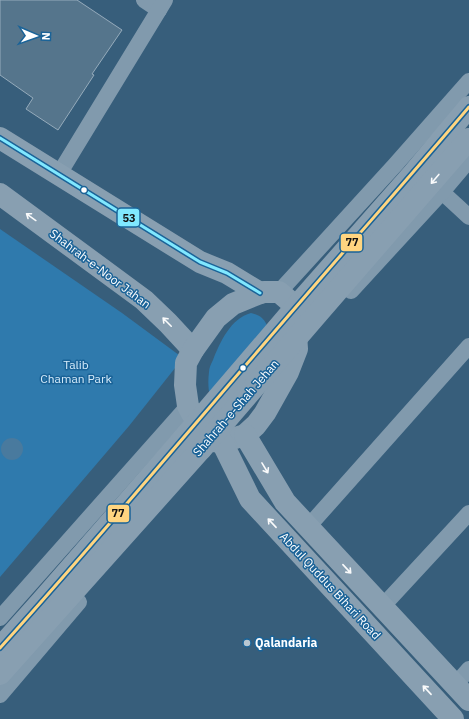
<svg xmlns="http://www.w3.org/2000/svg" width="469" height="719" font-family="'IBM Plex Sans',sans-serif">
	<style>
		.green { fill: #2f7aad }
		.water { fill: #497a9e }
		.building { fill: #55758c; stroke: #95abbb }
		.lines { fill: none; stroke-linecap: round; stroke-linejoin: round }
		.street { stroke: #819aad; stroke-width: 16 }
		.secondary { stroke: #889fb1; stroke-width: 22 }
		.secondary-bridge { stroke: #889fb1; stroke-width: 22 }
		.bus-1-casing { stroke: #1a6398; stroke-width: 6 }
		.bus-2-casing { stroke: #1a6398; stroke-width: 6 }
		.bus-1 { stroke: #80e8ff; stroke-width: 3 }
		.bus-2 { stroke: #ffd580; stroke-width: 3 }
		.oneway { stroke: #f9fafb }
		.bus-dot { fill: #fff; stroke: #1a6398; stroke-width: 1.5 }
		.poi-dot { fill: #b9c7d1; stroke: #1a6398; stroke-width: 1.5 }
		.labels { text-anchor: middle; stroke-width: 3; stroke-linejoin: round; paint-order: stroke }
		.street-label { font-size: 12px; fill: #fff; stroke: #1a6398 }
		.park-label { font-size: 12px; fill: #d6ecfb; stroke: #1a6398 }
		.poi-label { font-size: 12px; font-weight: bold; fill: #fff; stroke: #1a6398; text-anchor: start }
		.line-badge { stroke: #1a6398; stroke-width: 1.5 }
		.pale-badge-label { font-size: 11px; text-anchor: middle; font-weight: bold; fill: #111 }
	</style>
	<rect width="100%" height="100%" fill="#375e7b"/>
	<g class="green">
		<path d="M0 229 122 313 183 358 129 426 0 577Z"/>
		<path d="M251 313C260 315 265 319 268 328L210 397C208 388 208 380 209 372 209 368 211 364 213 360 220 342 231 318 251 313Z"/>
	</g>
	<circle class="water" cx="12" cy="449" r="11"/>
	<path class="building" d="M0 0H77L122 30 92 74 94 75 58 130 26 109 33 98 0 75Z"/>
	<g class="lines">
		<g class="street">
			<path d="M144 0 159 10"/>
			<path d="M59 174 165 0"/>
			<path d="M442 192 469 217"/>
			<path d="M351 291 442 192 469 160"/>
			<path d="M279 292 395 165 469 81"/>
			<path d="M308 527 469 346"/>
			<path d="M382 607 469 513"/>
			<path d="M0 618 188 406"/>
			<path d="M455 685 469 669"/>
			<path d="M0 695 79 602"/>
		</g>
		<g class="secondary">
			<path d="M0 138 200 262 227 273 260 293"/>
			<path d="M0 194 144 300 168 323 193 350"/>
			<path d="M264 292H279L294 305 297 349 288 372 265 413 256 425 245 435 222 442 213 441 198 425 188 406 185 385 186 363 193 350 216 318 233 304 260 293Z"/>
			<path d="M245 435 285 502 469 700"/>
			<path d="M222 442 250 499 453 719"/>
			<path d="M0 648 41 602 183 439"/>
			<path d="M0 674 201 449"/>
		</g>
		<g class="secondary-bridge">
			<path d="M183 439 302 300 412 175 469 107"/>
			<path d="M201 449 318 313 469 139"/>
		</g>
		<defs>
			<path id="bus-1" d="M0 138 200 262 227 273 260 293"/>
			<path id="bus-2" d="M0 648C103 534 201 416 302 300 357 236 414 172 469 107"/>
		</defs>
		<use href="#bus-1" class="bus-1-casing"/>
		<use href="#bus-2" class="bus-2-casing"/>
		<use href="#bus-1" class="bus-1"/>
		<use href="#bus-2" class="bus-2"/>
	</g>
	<defs><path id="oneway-shaft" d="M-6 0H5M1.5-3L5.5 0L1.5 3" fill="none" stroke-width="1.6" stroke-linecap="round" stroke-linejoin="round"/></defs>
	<g class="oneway">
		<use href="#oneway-shaft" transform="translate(435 179) rotate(130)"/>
		<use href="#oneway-shaft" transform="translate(31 217) rotate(-144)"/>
		<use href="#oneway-shaft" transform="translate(167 322) rotate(-135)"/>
		<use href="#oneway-shaft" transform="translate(265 468) rotate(59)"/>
		<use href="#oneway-shaft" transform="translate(272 523) rotate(-133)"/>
		<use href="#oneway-shaft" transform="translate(347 569) rotate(47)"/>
		<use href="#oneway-shaft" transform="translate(427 690) rotate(-133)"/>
	</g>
	<g class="bus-dot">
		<circle cx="84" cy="190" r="3.5"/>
		<circle cx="243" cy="368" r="3.5"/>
	</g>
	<circle class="poi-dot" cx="247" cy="643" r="4"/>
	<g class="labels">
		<g class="street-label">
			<text transform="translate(100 269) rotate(37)" y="4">Shahrah-e-Noor Jahan</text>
			<text transform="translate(236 408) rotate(-49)" y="4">Shahrah-e-Shah Jehan</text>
			<text transform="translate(330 586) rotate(47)" y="4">Abdul Quddus Bihari Road</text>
		</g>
		<g class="park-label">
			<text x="76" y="369">Talib<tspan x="76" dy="14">Chaman Park</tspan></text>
		</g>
		<g class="poi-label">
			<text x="255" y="647">Qalandaria</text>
		</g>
	</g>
	<g class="line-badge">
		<rect x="117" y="208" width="23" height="19" rx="4" fill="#80e8ff"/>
		<rect x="340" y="233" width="23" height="19" rx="4" fill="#ffd580"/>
		<rect x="107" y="504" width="23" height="19" rx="4" fill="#ffd580"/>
	</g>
	<g class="pale-badge-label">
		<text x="129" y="222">53</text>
		<text x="352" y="246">77</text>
		<text x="118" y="517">77</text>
	</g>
	<g transform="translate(36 36) rotate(92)" stroke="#1a6398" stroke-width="3" paint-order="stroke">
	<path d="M0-3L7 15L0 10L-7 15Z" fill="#ffffff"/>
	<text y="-6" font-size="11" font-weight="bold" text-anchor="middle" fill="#ffffff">N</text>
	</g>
</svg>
